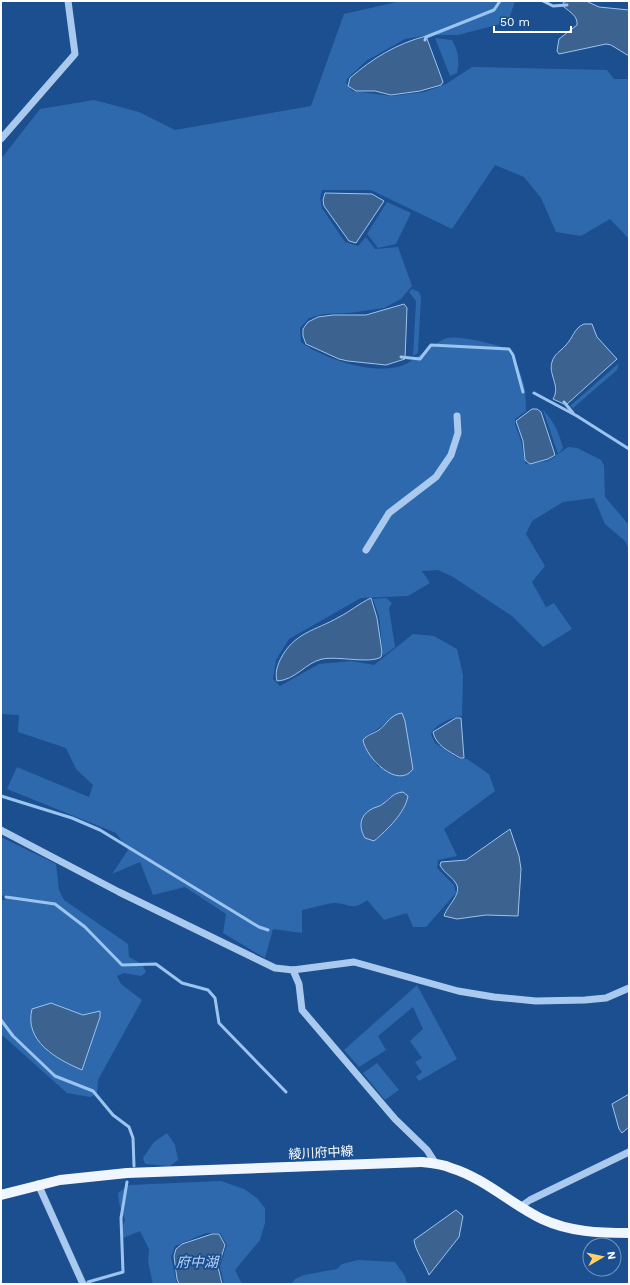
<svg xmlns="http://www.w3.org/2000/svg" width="630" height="1285" font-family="'Work Sans','Noto Sans JP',sans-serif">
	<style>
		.green { fill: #2e69ad; fill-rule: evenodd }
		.water { fill: #3c6290; stroke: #9cc4f0 }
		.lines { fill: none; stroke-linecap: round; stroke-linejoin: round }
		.stream { stroke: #9cc4f0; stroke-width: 3 }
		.minor { stroke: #a9c9ee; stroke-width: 7 }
		.major { stroke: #f0f6ff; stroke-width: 10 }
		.labels { text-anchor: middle; stroke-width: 4; stroke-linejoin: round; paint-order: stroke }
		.street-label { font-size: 13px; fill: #fff; stroke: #1b4f8f }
		.water-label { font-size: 14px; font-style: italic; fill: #b5d3f5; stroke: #1b4f8f }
	</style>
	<rect width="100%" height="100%" fill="#1b4f8f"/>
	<g class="green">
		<path d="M401 1H515L508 22 458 35H429L405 39 366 61 347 79 346 83 352 91 392 96 425 92 446 84 472 67 607 70 614 79H629V239L610 219 581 236 556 232 541 198 524 177 495 165 452 229 371 190H322L320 198 322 208 345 242 358 246 366 237 375 249 398 247 412 286 401 299 384 308 349 313 324 314 309 318 300 328 301 342C325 360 380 378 408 363 418 357 437 341 447 338 460 335 493 344 506 348 522 373 526 381 526 411L515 419C514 427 519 433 521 441 523 449 523 456 526 464L548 461 568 447 577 448 601 460 604 465 605 497 629 525V550L625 541 605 524 594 498 563 502 532 521 526 534 545 566 532 582 546 607 554 603 572 629 543 647 512 616 453 577 438 570 422 571 430 583 408 596 361 598 289 639 276 660 273 679 280 686 319 664 352 661 374 665 413 634 434 636 457 649 463 675 462 716C451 717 435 725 431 734L435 743 459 759H467L489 774 495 791 444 829 457 856 438 860 437 868 454 885 456 893 426 927H413L407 913 384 920 367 900C352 912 349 903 334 903 324 904 312 908 302 910V933L273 929 265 958 223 933 226 914 185 887 153 895 140 862 112 874 128 850 116 833 7 789 17 767 89 797 93 785 76 769 66 748 18 732 19 715 1 714V159L40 109 94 100 139 112 175 130 311 106 344 14ZM402 713 405 721 413 770 378 767 364 746 367 735C382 729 387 718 402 713ZM391 796 382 834 374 841 365 838 370 810 383 804Z"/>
		<path d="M435 38 452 40C458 50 460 61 457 73L450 76Z"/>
		<path d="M387 202 411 213 396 244 378 248 367 234Z"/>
		<path d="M412 289 419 292 421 297 418 353 413 356 416 301 409 292Z"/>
		<path d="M619 363 617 370 573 408 570 406Z"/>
		<path d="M543 410C554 421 559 433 563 448L558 454Z"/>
		<path d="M386 598 392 603 389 608 395 647 383 656 379 616 373 599Z"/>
		<path d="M1 837 56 864 59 890 64 900 128 944 129 957 142 964 146 972 141 976 124 973 117 976 121 984 142 1000 98 1080 97 1094 90 1097 67 1093 1 1034V901L9 898 8 895 1 896ZM51 1003 83 1015 99 1011 100 1017 82 1070 48 1052 32 1009Z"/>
		<path d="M417 985 457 1059 419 1081 416 1077 422 1072 415 1062 422 1058 410 1041 423 1029 413 1007 378 1036 386 1050 359 1067 344 1050Z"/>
		<path d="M377 1063 399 1090 385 1100 363 1073Z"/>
		<path d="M167 1133 175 1145 178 1160 170 1166 145 1164 143 1158 154 1142Z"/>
		<path d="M221 1181 244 1189 257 1198 265 1208V1223L260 1240 235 1270 242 1284H224L220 1266 227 1245 220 1233H206L175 1246 171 1257 177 1284H153L148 1262 149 1249 140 1231 123 1238 121 1231 125 1220 119 1203 118 1193 129 1185Z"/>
		<path d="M358 1260 395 1262 405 1276 407 1284H291L295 1279 304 1275 337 1269 342 1264Z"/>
	</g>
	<g class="water">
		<path d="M567 1H586L599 7 629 10V56L611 45 606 44 559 54 557 51 559 39 577 25C578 16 570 12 564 7L563 3Z"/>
		<path d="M426 36 443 82 441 85 420 91 391 95 375 91H356L348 86 350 78C373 58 396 44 426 36Z"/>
		<path d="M325 193 372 194 384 201 356 243 349 241 324 206 323 200Z"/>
		<path d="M404 304 407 308 405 359 386 365 348 361 339 359 306 344 303 336V329L308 322 318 317 333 315H366Z"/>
		<path d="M584 324H592L597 337 617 359 566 405 553 399C561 386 548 375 552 362 554 354 561 351 566 345 573 338 574 328 584 324Z"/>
		<path d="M532 409H537L541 412 555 455 548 459 530 464 525 460 523 441 516 421Z"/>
		<path d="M371 598 377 618 382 652 381 657C370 664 339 656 322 659 305 663 296 680 277 681 275 673 277 667 280 660 294 632 315 631 339 617 351 611 358 604 371 598Z"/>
		<path d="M402 713 405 721 413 769C398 790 366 758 363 740 368 734 373 734 379 730 387 724 391 714 402 713Z"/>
		<path d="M456 718H461L464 758H460C449 751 436 746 433 732Z"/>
		<path d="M403 792 408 796C405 813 387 830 374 841L365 838C359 828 359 817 370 810 374 807 380 807 384 803 391 798 393 793 403 792Z"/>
		<path d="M510 829 519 856 521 869 518 916 486 915 457 919 444 916C447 905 464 893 455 882 450 875 443 872 440 865L441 862 466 860Z"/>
		<path d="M51 1003 83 1015 100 1011V1017L82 1070C56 1059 24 1041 32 1009Z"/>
		<path d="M629 1094V1127L622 1133 619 1129 612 1104Z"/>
		<path d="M456 1210 463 1216 459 1237 429 1275C425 1264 415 1250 414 1240Z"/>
		<path d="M212 1234H219L225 1245 218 1267 222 1284H179L177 1279 174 1256 176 1249 182 1244Z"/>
	</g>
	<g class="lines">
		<g class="stream">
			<path d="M543 1 553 6 567 5"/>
			<path d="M425 40 426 37 494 10 500 1"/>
			<path d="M401 357 420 359 431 345 509 349 513 355 523 392"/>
			<path d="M534 393 577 416 629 449"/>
			<path d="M564 402 573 413"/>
			<path d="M1 796 72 818 100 830 259 927 268 930"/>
			<path d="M6 897 55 904 85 927 122 965 156 964 182 983 208 990 215 998 219 1023 286 1092"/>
			<path d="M1 1020 13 1036 55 1076 93 1091 113 1115 129 1127 133 1138 134 1166"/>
			<path d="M88 1284V1282L123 1272 121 1218 127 1182"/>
		</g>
		<g class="minor">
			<path d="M1 139 75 54 68 1"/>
			<path d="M366 550 389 513 436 477 451 455 458 433 457 416"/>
			<path d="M1 830 119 892 275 968 293 970 354 962 458 991 494 997 536 1001 585 1000 606 998 629 988"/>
			<path d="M293 970 299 984 302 1010 395 1119 427 1150 436 1164"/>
			<path d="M38 1184 83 1284"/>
			<path d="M520 1207 530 1200 629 1152"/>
		</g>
		<path class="major" d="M1 1195 60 1180 127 1173 421 1162C431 1163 442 1164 451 1168 484 1178 511 1204 542 1219 570 1232 599 1233 629 1233"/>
	</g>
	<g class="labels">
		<g class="street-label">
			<text transform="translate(321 1152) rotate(-3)" y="5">綾川府中線</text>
		</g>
		<g class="water-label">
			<text x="197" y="1267">府中湖</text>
		</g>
	</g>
	<rect width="630" height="1285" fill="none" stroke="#ffffff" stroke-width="4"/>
	<g transform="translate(602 1257) rotate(81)"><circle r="19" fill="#1b4f8f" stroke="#7695bc"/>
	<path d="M0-3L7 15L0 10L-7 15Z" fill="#ffd166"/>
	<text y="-6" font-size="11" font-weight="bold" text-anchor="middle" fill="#ffffff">N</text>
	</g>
	<path d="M494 26v6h77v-6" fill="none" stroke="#ffffff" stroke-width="2"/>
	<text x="500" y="26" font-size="12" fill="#ffffff" stroke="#1b4f8f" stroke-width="3" paint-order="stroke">50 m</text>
</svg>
